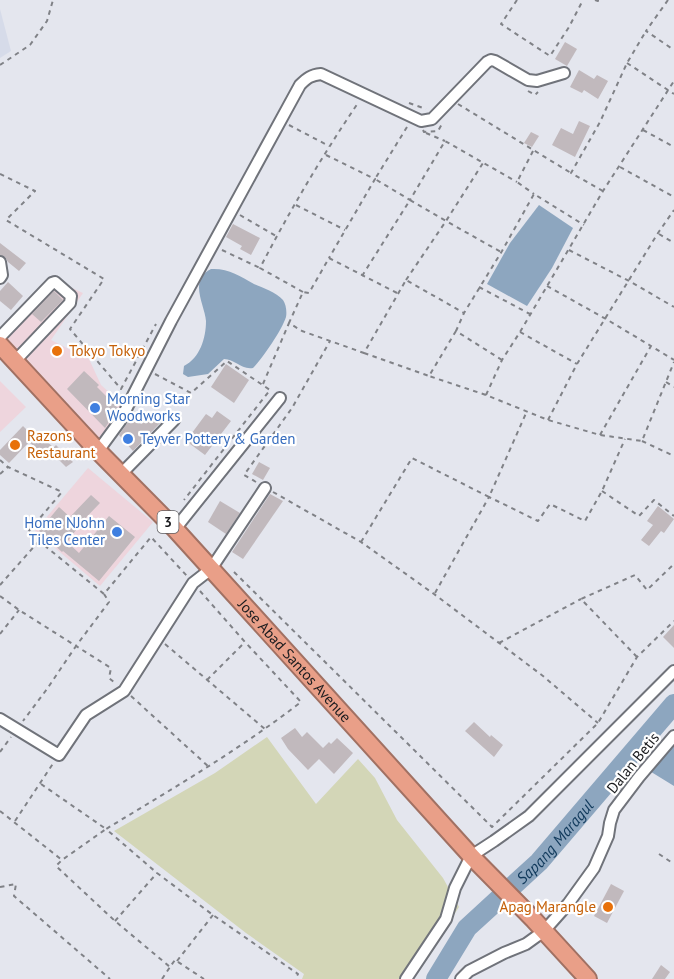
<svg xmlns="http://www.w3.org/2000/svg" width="674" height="979" font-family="'PT Sans',sans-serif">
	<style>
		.commercial { fill: #eed5dd }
		.built { fill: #d6dbe9 }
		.green { fill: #d3d6b7 }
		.water { fill: #8da6bf }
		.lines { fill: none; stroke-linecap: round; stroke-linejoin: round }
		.river { stroke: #8da6bf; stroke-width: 20 }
		.building { fill: #c1b9bd }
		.minor-casing { stroke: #70737a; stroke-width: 14 }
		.highway-casing { stroke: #a17163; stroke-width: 20 }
		.path { stroke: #808287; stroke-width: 2; stroke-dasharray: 4.5 4.5; stroke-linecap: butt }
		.minor { stroke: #fff; stroke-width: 10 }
		.highway { stroke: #e99f88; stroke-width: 16 }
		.food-dot { fill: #e8710a; stroke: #fff; stroke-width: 2 }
		.shop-dot { fill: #3f7fe0; stroke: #fff; stroke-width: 2 }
		.labels { text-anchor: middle; stroke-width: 4.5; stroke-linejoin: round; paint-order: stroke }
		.shield { fill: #fff; stroke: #5f5f62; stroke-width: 1.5 }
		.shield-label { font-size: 14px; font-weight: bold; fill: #1a1b1e }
		.food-label { font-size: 15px; fill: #c56008; stroke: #fff; text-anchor: start }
		.shop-label { font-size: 15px; fill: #366cbe; stroke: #fff; text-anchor: start }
		.street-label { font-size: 15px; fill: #1a1b1e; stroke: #fff }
		.water-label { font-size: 16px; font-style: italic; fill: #10395b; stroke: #fff }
	</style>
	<rect width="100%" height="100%" fill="#e4e6ee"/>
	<g class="commercial">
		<path d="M50 278 83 293 51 340 89 359 101 385 124 406 101 444 0 335Z"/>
		<path d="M0 381 26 407 0 432Z"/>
		<path d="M88 468 153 522 100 586 35 531Z"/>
	</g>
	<path class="built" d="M0 9 11 51 0 58Z"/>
	<path class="green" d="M267 737 316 804 358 759 375 778 397 820 443 878 459 907 435 944 405 979H302L304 974 246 933 114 831 215 773Z"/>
	<g class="water">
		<path d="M539 205 573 228 552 268 527 306 487 284 510 243Z"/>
		<path d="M211 269C228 268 240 276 254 284 263 288 276 292 283 300 286 304 287 312 286 317 282 330 262 359 253 368 241 370 235 359 224 359L208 374 188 377 183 374 184 366C200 358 206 338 206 321 205 305 188 280 211 269Z"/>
		<path d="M674 739V786L648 770Z"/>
	</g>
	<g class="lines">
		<path class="river" id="s1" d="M436 979 467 928 539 862 674 704"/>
	</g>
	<g class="building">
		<path d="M565 42 577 49 567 66 555 59Z"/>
		<path d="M579 70 594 79 597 75 608 81 598 99 584 90 582 93 570 87Z"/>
		<path d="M579 121 590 126 575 157 552 145 561 128 573 134Z"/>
		<path d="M531 132 539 136 532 147 524 143Z"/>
		<path d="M233 224 260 238 251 255 240 249 242 246 226 237Z"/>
		<path d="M0 243 26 263 19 271 8 262 5 257 0 255Z"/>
		<path d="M8 282 23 296 11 310 0 301V291Z"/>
		<path d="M54 291 63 300 41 322 32 314Z"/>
		<path d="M226 364 249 380 234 403 211 387Z"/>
		<path d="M84 371 99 385 97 387 118 408 105 428 67 389Z"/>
		<path d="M217 411 231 421 205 455 186 441 206 414 212 418Z"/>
		<path d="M158 413 163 420 133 451 119 435 130 419 131 420 134 417 141 424Z"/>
		<path d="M23 426 34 437 9 463 0 455V450Z"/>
		<path d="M38 434 52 446 45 455 30 443Z"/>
		<path d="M56 445 73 462 66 467 50 451Z"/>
		<path d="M259 462 270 468 263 480 252 474Z"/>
		<path d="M270 494 283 501 243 559 232 552Z"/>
		<path d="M91 495 100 503 75 529 76 530 67 542 79 553 109 516 135 537 99 581 63 551 62 552 39 531 59 507 70 517Z"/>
		<path d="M220 501 240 513 226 534 208 522Z"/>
		<path d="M658 506 674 519 664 533 661 531 649 546 641 540 653 525 647 521Z"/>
		<path d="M674 625V648L663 637Z"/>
		<path d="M474 722 490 737 491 735 503 745 494 757 465 731Z"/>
		<path d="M295 728 302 737 307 732 323 748 329 742 331 744 337 738 353 753 334 774 319 759 308 770 288 749 281 738Z"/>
		<path d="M611 884 624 891 607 923 594 916Z"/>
		<path d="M661 965 670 972 665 979H652Z"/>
	</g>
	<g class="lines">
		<defs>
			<g id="minor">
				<path d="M0 262 2 275 0 278"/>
				<path d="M0 337 52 283 55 282 71 296 70 303 15 361"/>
				<path d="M98 451 120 421 171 321 300 85C307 78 311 75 321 74L421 121 432 119 487 62 491 60 495 61 528 80 537 81 564 73"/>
				<path d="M121 474 174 420"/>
				<path d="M175 529 280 398"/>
				<path d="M0 719 59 755 86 715 124 691 193 583 211 569 265 488"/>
				<path d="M406 979 446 919 455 888 471 856 494 841 529 816 674 671"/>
				<path d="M461 979 469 971 504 953 526 944 544 931 568 904 594 868 608 836 610 823 614 810 639 777 674 736"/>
			</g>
			<g id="highway">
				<path id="s2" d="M0 345 98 451 175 529 473 858 534 920 588 979"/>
			</g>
		</defs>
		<use href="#minor" class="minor-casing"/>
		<use href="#highway" class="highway-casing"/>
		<g class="path">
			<path d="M517 0 501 24 550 56 569 27 583 0"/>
			<path d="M595 0 598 1V0"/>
			<path d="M668 0 646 31 674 50"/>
			<path d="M627 63 674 94"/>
			<path d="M0 65 30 45 47 21 53 0"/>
			<path d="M528 91 535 95 538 92"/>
			<path d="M409 103 426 109"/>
			<path d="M458 104 571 173"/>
			<path d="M289 125 329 146"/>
			<path d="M407 127 375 179 410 200 445 141 517 182"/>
			<path d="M423 130 424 132 438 131 442 124"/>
			<path d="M643 130 674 147"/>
			<path d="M426 133 445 141"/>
			<path d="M533 151 517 182 534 194"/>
			<path d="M326 155 375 179 329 258"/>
			<path d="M620 167 674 197"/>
			<path d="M0 174 35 191 6 220 104 279 70 329 121 389 156 324"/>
			<path d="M603 191 571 173 600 122 627 63 646 31"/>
			<path d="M296 205 345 230"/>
			<path d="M240 215 276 236"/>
			<path d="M659 234 674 243"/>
			<path d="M222 250 260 268"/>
			<path d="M569 250 629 281 674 307"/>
			<path d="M362 276 410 200 446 221 501 252"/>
			<path d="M406 280 446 221 483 163"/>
			<path d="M547 286 606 319 651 346"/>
			<path d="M479 287 530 314"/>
			<path d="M303 292 260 268C289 212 322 156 358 103"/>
			<path d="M397 293 329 258 309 293 303 292 289 323 302 331 364 353 406 280 464 313"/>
			<path d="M456 331 429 376 486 395 548 420 600 435 642 441 674 362"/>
			<path d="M520 332 577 364"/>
			<path d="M364 353 429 376"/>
			<path d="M502 360 456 331 464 313 502 251 534 194 584 225"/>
			<path d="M155 374 191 393 227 361 270 390 184 500"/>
			<path d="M666 382 674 387"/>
			<path d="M263 384 289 323"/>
			<path d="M486 395 502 360 520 332 603 191 674 81"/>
			<path d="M548 420 577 364 658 233 674 210"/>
			<path d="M600 435 651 346 674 360"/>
			<path d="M642 441 674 456"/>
			<path d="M0 460 8 467 62 492 28 532 104 594 151 537 187 576"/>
			<path d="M0 474 8 467"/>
			<path d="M256 482 244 475 292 408 330 341"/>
			<path d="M602 491 639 516 654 500 674 516"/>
			<path d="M273 492 361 542 434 594 543 676 598 723"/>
			<path d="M361 542 412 458 489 497 527 411"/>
			<path d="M234 572 492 827 598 723 637 657 674 621"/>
			<path d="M0 585 39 541"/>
			<path d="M200 591 245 642 301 702C239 750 172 789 106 829L157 873 213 915 298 974 295 979"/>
			<path d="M435 593 489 497 538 521 550 504 585 521 602 491 625 439"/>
			<path d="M104 594 109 602 76 646 111 668 109 678 115 683"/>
			<path d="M0 596 19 610 76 646 47 689 23 721"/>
			<path d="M0 634 19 610"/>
			<path d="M499 643 581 599"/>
			<path d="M165 644 266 730"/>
			<path d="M637 657 581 599 635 575 647 590 674 564"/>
			<path d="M207 680 245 642"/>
			<path d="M131 696 209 767"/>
			<path d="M0 752 11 737"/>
			<path d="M41 784 106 829 62 860"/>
			<path d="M0 811 62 860 56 866 115 921 170 967 175 960 204 979"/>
			<path d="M15 821 54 762"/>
			<path d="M659 854 674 864"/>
			<path d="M0 887 16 884 14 896 110 979"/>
			<path d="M115 921 157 873"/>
			<path d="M177 961 213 915"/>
			<path d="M162 979 170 967"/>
		</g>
		<use href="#minor" class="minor"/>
		<use href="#highway" class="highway"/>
	</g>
	<g class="food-dot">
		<circle cx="57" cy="351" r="6"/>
		<circle cx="15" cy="445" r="6"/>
		<circle cx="608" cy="907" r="6"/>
	</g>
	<g class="shop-dot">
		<circle cx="95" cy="408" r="6"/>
		<circle cx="128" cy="439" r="6"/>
		<circle cx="117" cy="532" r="6"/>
	</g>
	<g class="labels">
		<rect class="shield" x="157.5" y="511" width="21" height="22" rx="4.5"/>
		<g class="shield-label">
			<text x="168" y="527">3</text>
		</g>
		<g class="food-label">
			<text x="69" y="356">Tokyo Tokyo</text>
			<text x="27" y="441">Razons<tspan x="27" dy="17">Restaurant</tspan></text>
			<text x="596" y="912" text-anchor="end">Apag Marangle</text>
		</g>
		<g class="shop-label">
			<text x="107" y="404">Morning Star<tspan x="107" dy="17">Woodworks</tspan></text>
			<text x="140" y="444">Teyver Pottery &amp; Garden</text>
			<text x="105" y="528" text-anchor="end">Home NJohn<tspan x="105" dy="17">Tiles Center</tspan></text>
		</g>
		<g class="street-label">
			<text dy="5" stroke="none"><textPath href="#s2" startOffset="432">Jose Abad Santos Avenue</textPath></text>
			<text transform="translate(633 763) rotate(-51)" y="5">Dalan Betis</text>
		</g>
		<g class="water-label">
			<text dy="6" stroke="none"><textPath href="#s1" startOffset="183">Sapang Maragul</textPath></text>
		</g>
	</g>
</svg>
